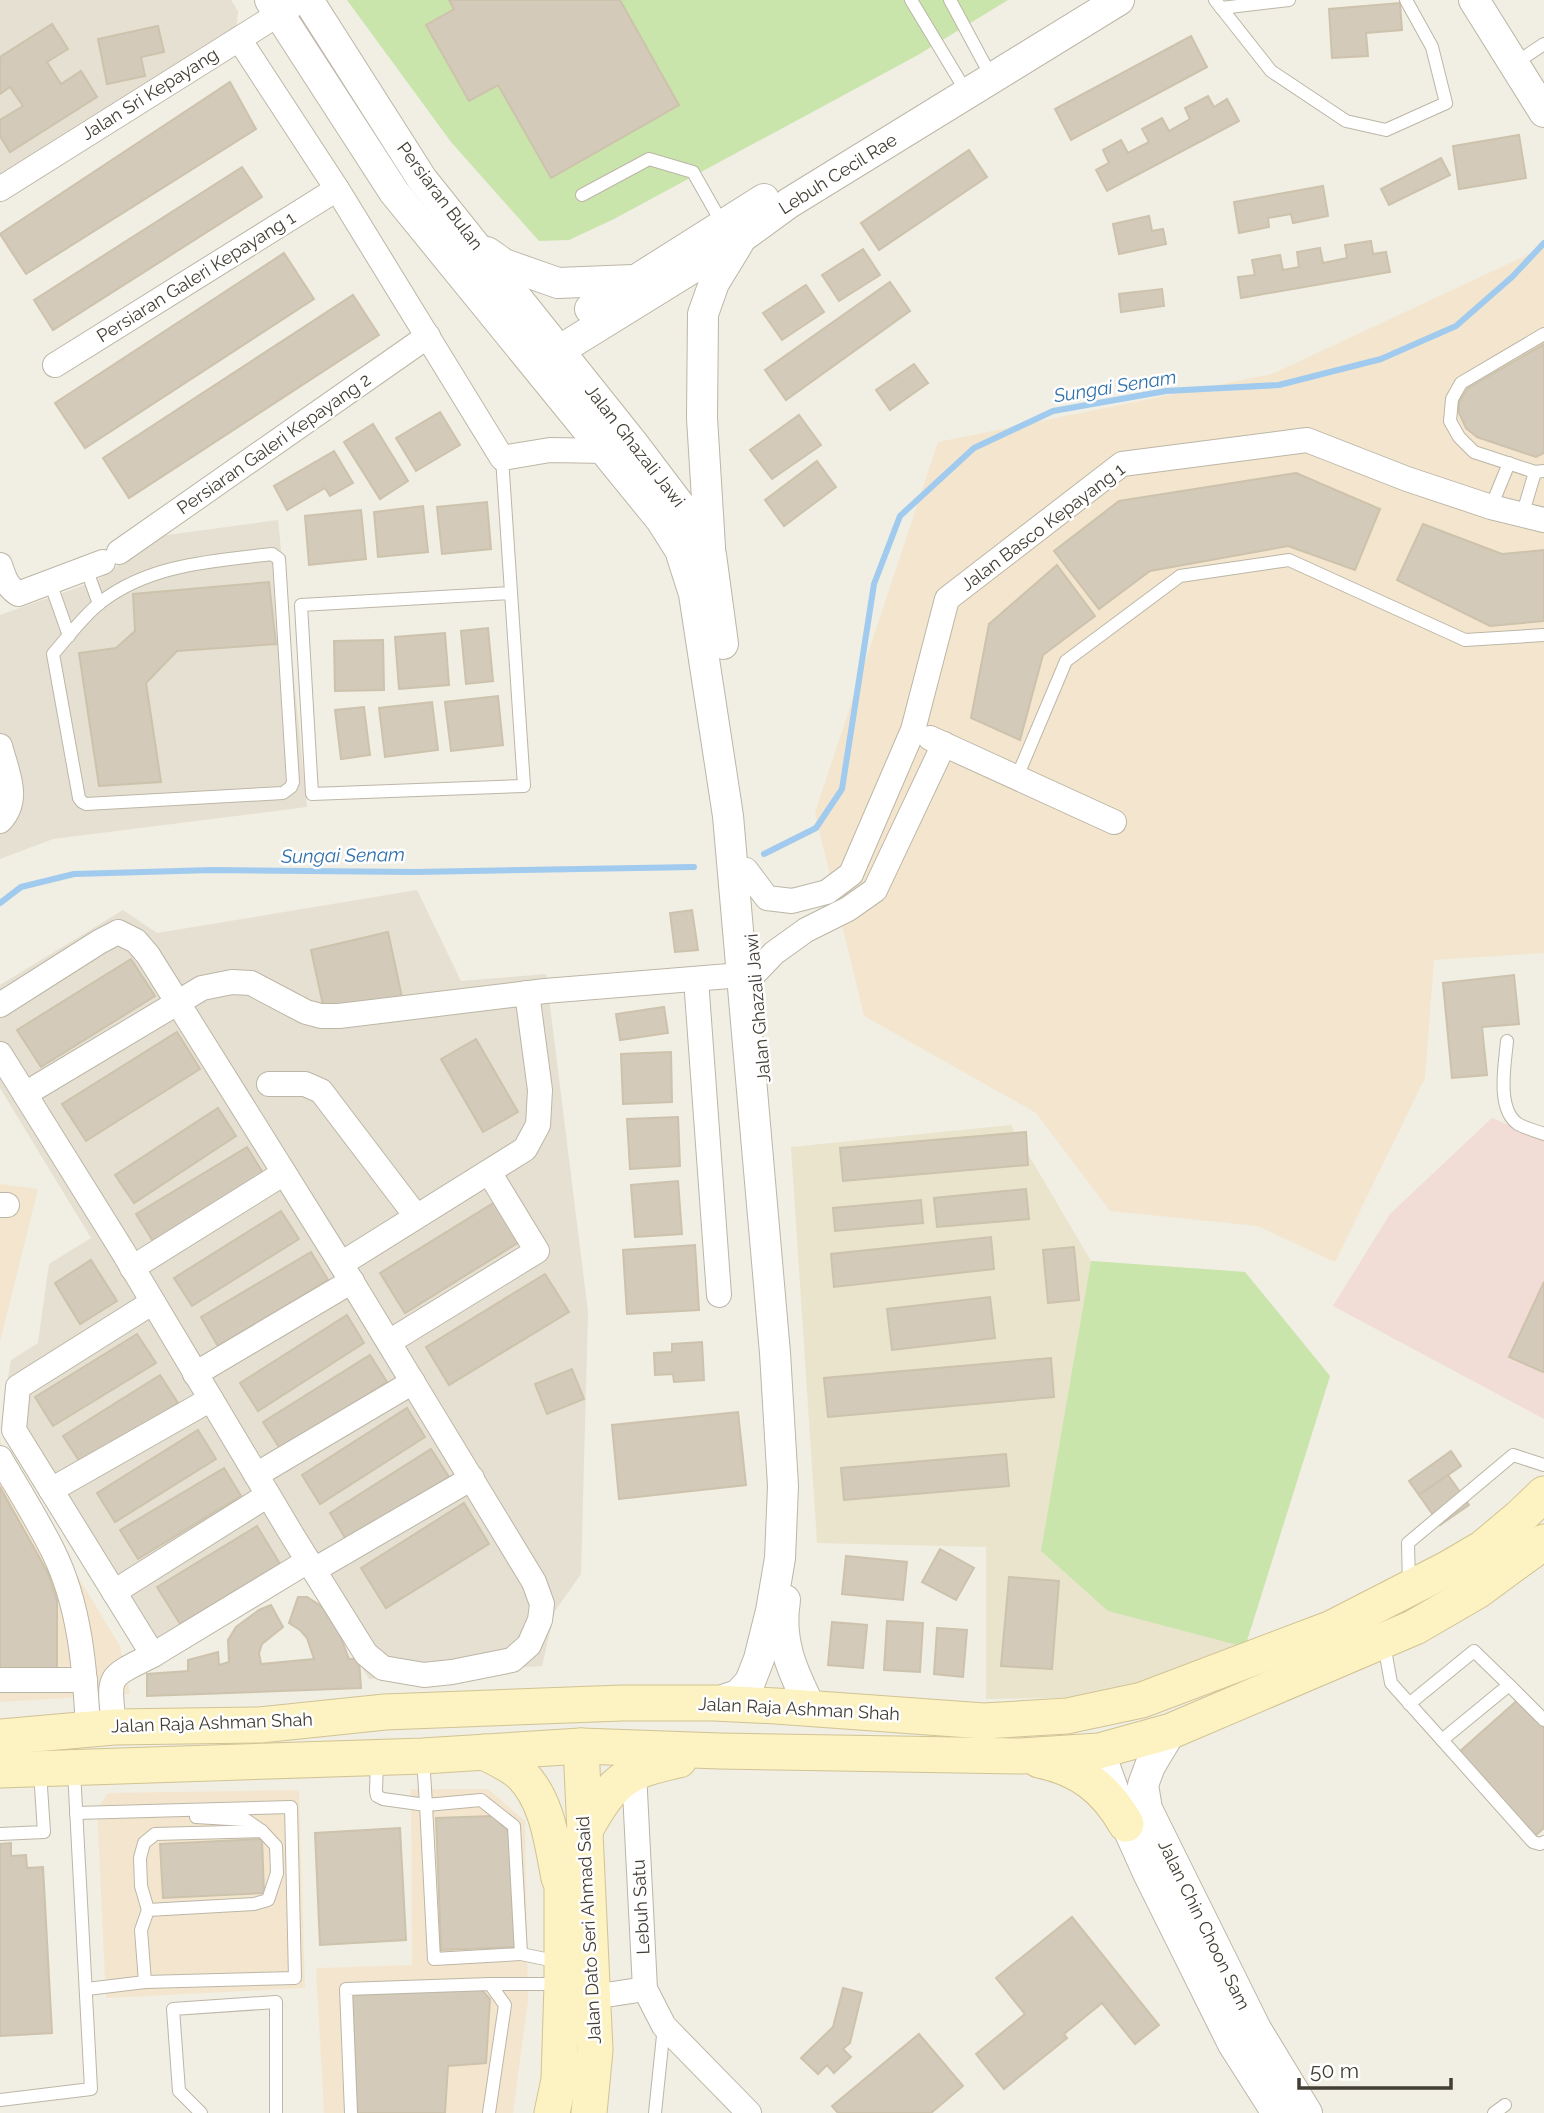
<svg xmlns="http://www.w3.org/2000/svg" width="1544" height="2113" font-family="Raleway,sans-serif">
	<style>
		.residential { fill: #e5e0d1 }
		.commercial { fill: #f4e6ce }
		.education { fill: #eae4cd }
		.medical { fill: #f2dcd6 }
		.green { fill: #c9e5ac }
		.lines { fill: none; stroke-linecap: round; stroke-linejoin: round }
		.stream { stroke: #a0caee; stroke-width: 6 }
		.building { fill: #d3cab9; stroke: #cdc2ac; stroke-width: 2 }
		.service-casing { stroke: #bcb6a6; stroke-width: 14 }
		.minor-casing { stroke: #bcb6a6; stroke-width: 26 }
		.tertiary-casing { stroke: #bcb6a6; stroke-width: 32 }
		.secondary-casing { stroke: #d1c394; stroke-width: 37 }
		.service { stroke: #fff; stroke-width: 12 }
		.minor { stroke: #fff; stroke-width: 24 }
		.tertiary { stroke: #fff; stroke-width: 30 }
		.secondary { stroke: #fdf2c1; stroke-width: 35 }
		.labels { text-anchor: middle; stroke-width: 5; stroke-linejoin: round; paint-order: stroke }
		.street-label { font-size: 18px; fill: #433e34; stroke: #fff }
		.water-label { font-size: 19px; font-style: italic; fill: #3071ac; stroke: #fff }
	</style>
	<rect width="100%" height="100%" fill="#f1eee3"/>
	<g class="residential">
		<path d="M0 0H231L238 11 236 32 0 179Z"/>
		<path d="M278 520 307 807 53 839 0 859V615L96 581 160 536Z"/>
		<path d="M417 890 461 981 546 974 588 1312 581 1574 555 1611 542 1666 369 1679 304 1576 146 1666 9 1446 6 1389 11 1360 38 1343 49 1264 91 1238 0 1088V985L123 910 157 933Z"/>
	</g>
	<g class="commercial">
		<path d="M1544 247V953L1434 960 1425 1078 1335 1262 1257 1226 1110 1211 1036 1113 864 1016 815 813 938 442 1272 374Z"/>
		<path d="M0 1184 38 1189 0 1342Z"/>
		<path d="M0 1436 3 1453 120 1646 130 1694 0 1702Z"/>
		<path d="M411 1789H488L525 1821 528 2001 513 2113H324L316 1968 412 1965Z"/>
		<path d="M299 1790 305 1988 106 1998 97 1809 108 1793Z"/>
	</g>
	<path class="education" d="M1011 1125 1091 1261 1245 1272 1330 1376 1245 1647 1098 1697 986 1699V1547L817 1543 791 1147Z"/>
	<path class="medical" d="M1492 1118 1544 1140V1419L1333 1306 1390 1214Z"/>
	<g class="green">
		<path d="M347 0H1008L918 55 614 219 569 240 539 241 451 142Z"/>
		<path d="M1091 1261 1245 1272 1330 1376 1245 1647 1108 1611 1041 1551Z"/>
	</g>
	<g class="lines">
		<g class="stream">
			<path d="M764 854 816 828 842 789 874 584 900 516 974 448 1053 411 1166 391 1279 385 1381 359 1456 326 1512 277 1544 243"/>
			<path d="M0 903 21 887 74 874 213 870 415 872 694 867"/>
		</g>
	</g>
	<g class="building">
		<path d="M449 0H620L679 105 551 178 498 85 469 101 426 25 454 9Z"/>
		<path d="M1400 3 1402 30 1366 33 1368 56 1332 58 1329 9Z"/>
		<path d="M52 24 68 49 47 62 61 84 81 71 97 97 10 152 0 136V120L23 106 10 87 0 94V57Z"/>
		<path d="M158 26 164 52 141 57 145 76 107 84 98 39Z"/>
		<path d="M1191 36 1207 67 1071 140 1055 109Z"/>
		<path d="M230 82 256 129 26 274 0 234Z"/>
		<path d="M1208 96 1214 107 1227 99 1239 121 1107 191 1096 170 1109 163 1103 150 1121 140 1128 153 1149 142 1142 129 1162 118 1169 131 1190 119 1185 108Z"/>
		<path d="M1519 135 1526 178 1459 189 1453 146Z"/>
		<path d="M969 150 987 177 879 250 861 223Z"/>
		<path d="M1441 158 1450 175 1389 205 1381 189Z"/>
		<path d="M242 167 262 197 53 330 34 300Z"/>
		<path d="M1323 186 1328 216 1293 223 1291 214 1268 218 1269 227 1239 233 1234 202Z"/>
		<path d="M1149 216 1152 231 1163 229 1166 244 1119 254 1113 224Z"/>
		<path d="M1371 241 1373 254 1386 252 1390 272 1241 298 1238 277 1255 275 1252 260 1280 255 1283 270 1299 267 1297 252 1320 248 1323 263 1347 258 1345 245Z"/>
		<path d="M863 249 880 275 839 301 822 275Z"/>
		<path d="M284 253 314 299 85 448 55 403Z"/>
		<path d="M890 282 910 311 786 400 765 370Z"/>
		<path d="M806 285 824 312 782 340 763 313Z"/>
		<path d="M1162 289 1164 306 1121 312 1119 294Z"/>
		<path d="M353 295 379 335 129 498 103 458Z"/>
		<path d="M1544 344V453L1536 457 1477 437 1466 428 1459 413V402L1468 388Z"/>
		<path d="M914 364 928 383 890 410 876 390Z"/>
		<path d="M440 412 460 445 416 471 396 438Z"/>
		<path d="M799 415 821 445 772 479 750 450Z"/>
		<path d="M373 424 408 481 380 499 344 442Z"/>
		<path d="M334 451 353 483 330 496 325 488 287 510 274 486Z"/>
		<path d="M817 461 836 487 784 526 765 500Z"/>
		<path d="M1296 473 1380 509 1355 570 1288 546 1150 571 1099 609 1054 551 1119 501Z"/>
		<path d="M487 502 491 549 442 554 437 507Z"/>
		<path d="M423 506 428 552 378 557 374 512Z"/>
		<path d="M361 510 366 559 309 565 305 516Z"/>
		<path d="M1423 524 1502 554 1544 550V621L1490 626 1397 580Z"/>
		<path d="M1057 565 1095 616 1043 655 1020 740 971 718 989 624Z"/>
		<path d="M269 582 276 644 177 651 146 683 161 782 99 786 79 653 116 648 135 631 133 594Z"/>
		<path d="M488 628 493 681 466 684 461 631Z"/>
		<path d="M445 633 449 685 399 689 395 637Z"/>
		<path d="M383 640 384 690 335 691 334 641Z"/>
		<path d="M498 696 503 745 451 751 445 702Z"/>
		<path d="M432 702 438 750 385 757 379 708Z"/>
		<path d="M364 707 370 755 341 759 335 710Z"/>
		<path d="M692 910 698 950 675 952 670 913Z"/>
		<path d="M388 932 402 997 325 1014 311 950Z"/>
		<path d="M131 959 155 996 41 1067 17 1030Z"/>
		<path d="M1514 975 1519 1024 1482 1027 1487 1075 1452 1078 1443 983Z"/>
		<path d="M664 1007 668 1033 620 1040 616 1014Z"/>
		<path d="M177 1032 200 1069 86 1141 62 1104Z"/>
		<path d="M476 1039 518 1112 483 1132 441 1059Z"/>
		<path d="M671 1052 672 1102 623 1104 621 1054Z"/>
		<path d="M218 1108 236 1136 134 1203 115 1175Z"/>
		<path d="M678 1117 680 1166 630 1169 627 1119Z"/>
		<path d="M1026 1132 1028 1165 843 1181 840 1148Z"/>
		<path d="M247 1147 265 1176 154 1243 136 1214Z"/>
		<path d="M678 1181 682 1234 635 1237 631 1185Z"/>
		<path d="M1026 1189 1029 1219 937 1227 934 1198Z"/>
		<path d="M500 1199 524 1239 405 1313 380 1273Z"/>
		<path d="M921 1200 923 1223 835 1231 833 1208Z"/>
		<path d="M281 1211 299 1239 192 1306 174 1278Z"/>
		<path d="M991 1237 994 1269 834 1287 831 1254Z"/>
		<path d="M695 1245 699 1310 627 1314 623 1250Z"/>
		<path d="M1074 1247 1079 1300 1048 1303 1043 1250Z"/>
		<path d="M311 1252 328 1280 218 1346 201 1317Z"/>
		<path d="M91 1260 117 1301 80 1324 55 1283Z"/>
		<path d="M545 1274 569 1312 449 1385 426 1347Z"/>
		<path d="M1544 1282V1370L1543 1372 1509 1357Z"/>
		<path d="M990 1297 995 1338 892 1350 887 1309Z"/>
		<path d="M347 1315 364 1343 258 1411 240 1383Z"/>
		<path d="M137 1334 156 1363 53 1426 35 1397Z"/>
		<path d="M702 1342 704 1380 674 1382 673 1374 655 1375 654 1353 672 1352V1344Z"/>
		<path d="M370 1355 387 1382 281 1450 263 1422Z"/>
		<path d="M1051 1358 1054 1397 828 1417 824 1378Z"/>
		<path d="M572 1369 584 1399 547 1414 535 1384Z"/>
		<path d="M160 1375 178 1403 82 1465 63 1436Z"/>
		<path d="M407 1408 425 1437 320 1504 302 1475Z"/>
		<path d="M738 1412 746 1485 619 1499 612 1425Z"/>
		<path d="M198 1430 216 1459 115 1522 97 1493Z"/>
		<path d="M431 1449 449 1477 347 1541 330 1513Z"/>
		<path d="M1451 1451 1461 1466 1419 1495 1409 1481Z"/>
		<path d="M1006 1454 1009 1486 844 1500 841 1468Z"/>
		<path d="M224 1468 241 1496 138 1559 120 1530Z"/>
		<path d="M1448 1475 1469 1505 1440 1525 1419 1495Z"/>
		<path d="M0 1487 48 1573 57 1600V1674L0 1679Z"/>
		<path d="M464 1503 489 1544 386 1608 361 1568Z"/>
		<path d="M257 1526 280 1564 180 1624 157 1587Z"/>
		<path d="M940 1549 974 1568 956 1600 922 1582Z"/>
		<path d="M846 1556 907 1562 903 1600 842 1594Z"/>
		<path d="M1009 1577 1059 1581 1052 1669 1001 1666Z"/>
		<path d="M298 1597H307L321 1606 338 1630 349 1659H359L361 1688 147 1696V1674L188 1671V1660L218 1652 219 1665 229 1662 228 1640 236 1627 259 1610 271 1605 283 1627 262 1644 259 1653 261 1664 314 1659 307 1638 300 1630 289 1623Z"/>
		<path d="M887 1621 923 1623 920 1672 884 1670Z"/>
		<path d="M832 1622 867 1625 863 1668 828 1665Z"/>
		<path d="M937 1628 967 1630 963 1677 934 1674Z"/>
		<path d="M1520 1698 1544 1725V1828L1535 1836 1459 1752Z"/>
		<path d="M493 1816 512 1835 517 1947 441 1950 436 1818Z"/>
		<path d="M400 1828 406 1940 320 1945 315 1833Z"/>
		<path d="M262 1839 264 1893 163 1898 160 1844Z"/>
		<path d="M11 1843V1856L26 1855 27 1868 43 1867 52 2033 0 2036V1844Z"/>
		<path d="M1072 1917 1159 2025 1135 2044 1102 2003 1064 2034 1067 2038 1004 2089 976 2054 1025 2014 996 1978Z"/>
		<path d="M843 1988 862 1993 850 2043 843 2049 851 2057 834 2073 827 2065 818 2074 801 2058 833 2027Z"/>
		<path d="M481 1989 490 1999 486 2063 448 2066 445 2113H357L352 1995Z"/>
		<path d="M919 2034 963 2086 931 2113H838L832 2106Z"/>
	</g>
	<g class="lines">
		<defs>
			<g id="service">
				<path d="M911 0 967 93"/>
				<path d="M950 0 992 78"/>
				<path d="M1215 0 1271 71 1346 121 1386 130 1446 103 1432 47 1406 0"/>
				<path d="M1221 8 1289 0"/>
				<path d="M1514 64 1544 44"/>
				<path d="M582 195 649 159 693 172 723 225"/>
				<path d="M1544 334 1461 383 1452 399 1450 421 1459 437 1474 452 1535 472 1544 471"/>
				<path d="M502 458 524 786 312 794 301 605 511 593"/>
				<path d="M1491 507 1509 463"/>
				<path d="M1522 516 1535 472"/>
				<path d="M272 554 279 559 293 782 291 787 283 793 86 804 82 802 79 798 53 654C68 637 83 616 101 602 150 564 213 561 272 554Z"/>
				<path d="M86 568 99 604"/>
				<path d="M50 582 69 636"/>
				<path d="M1017 777 1066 661 1180 576 1289 560 1465 640 1544 635"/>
				<path d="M1507 1041C1505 1064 1496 1109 1518 1124 1525 1128 1536 1131 1544 1134"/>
				<path d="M1409 1585 1408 1543 1513 1455 1544 1465"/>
				<path d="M1384 1644 1391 1683 1442 1740 1509 1685 1474 1651 1409 1704"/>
				<path d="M1509 1685 1544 1720"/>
				<path d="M1442 1740 1533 1842 1540 1844 1544 1842"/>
				<path d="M423 1757 426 1805 481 1800 514 1826 521 1954 560 1962"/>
				<path d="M377 1758 376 1791 377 1796 383 1799 426 1805 434 1959 521 1954"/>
				<path d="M76 1813 291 1807 295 1978 145 1982 87 1989"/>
				<path d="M196 1817 246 1820 262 1831"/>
				<path d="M0 1834 44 1832 40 1772"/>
				<path d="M145 1982 141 1930 148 1910 141 1886 140 1858 144 1843 155 1834 262 1831 276 1846 277 1873 268 1900 254 1904 148 1910"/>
				<path d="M490 1984H560"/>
				<path d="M0 2100 91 2089 74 1771"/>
				<path d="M201 2113 179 2091 173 2009 276 2002V2113"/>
				<path d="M351 2113 346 1989 490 1984 505 2005 489 2113"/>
				<path d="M655 2113 664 2026"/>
				<path d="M1494 2113 1505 2105"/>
			</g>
			<g id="minor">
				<path d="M239 39 337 189 502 458 550 450 606 451"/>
				<path d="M0 189 301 0"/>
				<path d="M55 365 337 189"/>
				<path d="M119 552 428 336"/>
				<path d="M0 565C4 577 7 587 18 594L103 562"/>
				<path d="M930 738 1114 822"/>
				<path d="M0 746C7 773 21 799 0 821"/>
				<path d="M746 870 767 898 792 901 827 892 851 874 913 730 947 599 1122 464 1307 440 1407 479 1491 507 1544 520"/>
				<path d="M696 979 719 1295"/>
				<path d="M0 1005 99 942 118 932 136 941 148 955 341 1264 534 1582 542 1604 540 1620 529 1645 512 1660 452 1672 424 1675 383 1668 366 1654 292 1535 122 1250 0 1054"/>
				<path d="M269 1084H305L321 1091 416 1216"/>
				<path d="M25 1094 202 988 232 982 251 983 306 1012 321 1016H339L545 991 754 974 774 953 806 930 848 909 875 890 944 744"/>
				<path d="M0 1205H7"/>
				<path d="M341 1264 525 1149 538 1125 540 1090 527 993"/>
				<path d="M132 1268 284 1173"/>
				<path d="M153 1302 18 1387 14 1430 153 1655 308 1561"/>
				<path d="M389 1342 537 1251 489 1172"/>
				<path d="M195 1374 352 1281"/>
				<path d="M0 1458C18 1489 37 1519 53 1551 80 1605 85 1669 88 1728"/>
				<path d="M256 1475 413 1382"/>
				<path d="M51 1490 211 1399"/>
				<path d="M314 1570 472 1478"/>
				<path d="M114 1592 268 1495"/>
				<path d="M0 1680H85"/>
				<path d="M114 1727C109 1674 105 1679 153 1655"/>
				<path d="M634 1772 645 1989 664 2026 749 2113"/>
				<path d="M593 1997 645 1989"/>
			</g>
			<g id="tertiary">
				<path d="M270 0 394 192 661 520 680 550 694 594 728 816 775 1353 783 1486 780 1558 771 1611 759 1659 750 1682 738 1695 714 1703"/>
				<path d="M308 0 422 179 632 442 688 516 711 555 723 644"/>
				<path d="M1474 0 1544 112"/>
				<path d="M487 252 504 264 558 283 633 280"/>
				<path d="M590 309 764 199"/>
				<path d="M560 350 741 238 789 203 1119 0"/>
				<path d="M710 547 702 418 703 314 714 283 739 242"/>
				<path d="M785 1600C778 1642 793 1672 811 1709"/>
				<path d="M1171 1731 1150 1766 1143 1785 1147 1809 1256 2029 1307 2113"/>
				<path d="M1099 1751 1126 1824 1148 1873 1233 2044 1277 2113"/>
			</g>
			<g id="secondary">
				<path d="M0 1737 114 1727 260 1725 385 1712 622 1703H714L776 1706 984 1721 1067 1716 1142 1700 1332 1628 1447 1569 1483 1548 1520 1517 1544 1494"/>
				<path d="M581 1746 595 2050 589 2113"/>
				<path d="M484 1752C497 1759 512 1765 522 1775 548 1802 552 1843 559 1878"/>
				<path d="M1039 1760C1080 1768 1106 1789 1126 1824"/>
				<path d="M0 1770 423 1756 581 1746 720 1751 1021 1756 1099 1751 1171 1731 1415 1627 1477 1591 1544 1542"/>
				<path d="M584 1832C613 1781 622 1772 679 1760"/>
				<path d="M552 2113 559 2080 562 1984V1853"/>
			</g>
		</defs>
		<use href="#service" class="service-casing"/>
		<use href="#minor" class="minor-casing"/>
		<use href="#tertiary" class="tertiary-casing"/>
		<use href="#secondary" class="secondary-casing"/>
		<use href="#service" class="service"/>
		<use href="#minor" class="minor"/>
		<use href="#tertiary" class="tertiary"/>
		<use href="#secondary" class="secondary"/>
	</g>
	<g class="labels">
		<g class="street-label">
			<text transform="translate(150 94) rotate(-32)" y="6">Jalan Sri Kepayang</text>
			<text transform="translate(838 174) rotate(-32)" y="6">Lebuh Cecil Rae</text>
			<text transform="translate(440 196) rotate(53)" y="6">Persiaran Bulan</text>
			<text transform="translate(196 277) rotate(-32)" y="6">Persiaran Galeri Kepayang 1</text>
			<text transform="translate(274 444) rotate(-35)" y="6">Persiaran Galeri Kepayang 2</text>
			<text transform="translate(635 446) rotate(52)" y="6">Jalan Ghazali Jawi</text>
			<text transform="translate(1043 527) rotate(-37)" y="6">Jalan Basco Kepayang 1</text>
			<text transform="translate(758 1008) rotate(-95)" y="6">Jalan Ghazali Jawi</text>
			<text transform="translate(799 1709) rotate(3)" y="6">Jalan Raja Ashman Shah</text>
			<text transform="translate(212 1723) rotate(-2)" y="6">Jalan Raja Ashman Shah</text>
			<text transform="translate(641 1907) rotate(-93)" y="6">Lebuh Satu</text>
			<text transform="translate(1204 1925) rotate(64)" y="6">Jalan Chin Choon Sam</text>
			<text transform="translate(589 1930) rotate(-93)" y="6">Jalan Dato Seri Ahmad Said</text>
		</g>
		<g class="water-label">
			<text transform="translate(1115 386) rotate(-9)" y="7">Sungai Senam</text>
			<text transform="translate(343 855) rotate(-1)" y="7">Sungai Senam</text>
		</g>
	</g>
	<path d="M1299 2078v10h152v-10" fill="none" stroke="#433e34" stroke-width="3.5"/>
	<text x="1310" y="2078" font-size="21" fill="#433e34" stroke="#ffffff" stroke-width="5" paint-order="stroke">50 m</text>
</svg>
